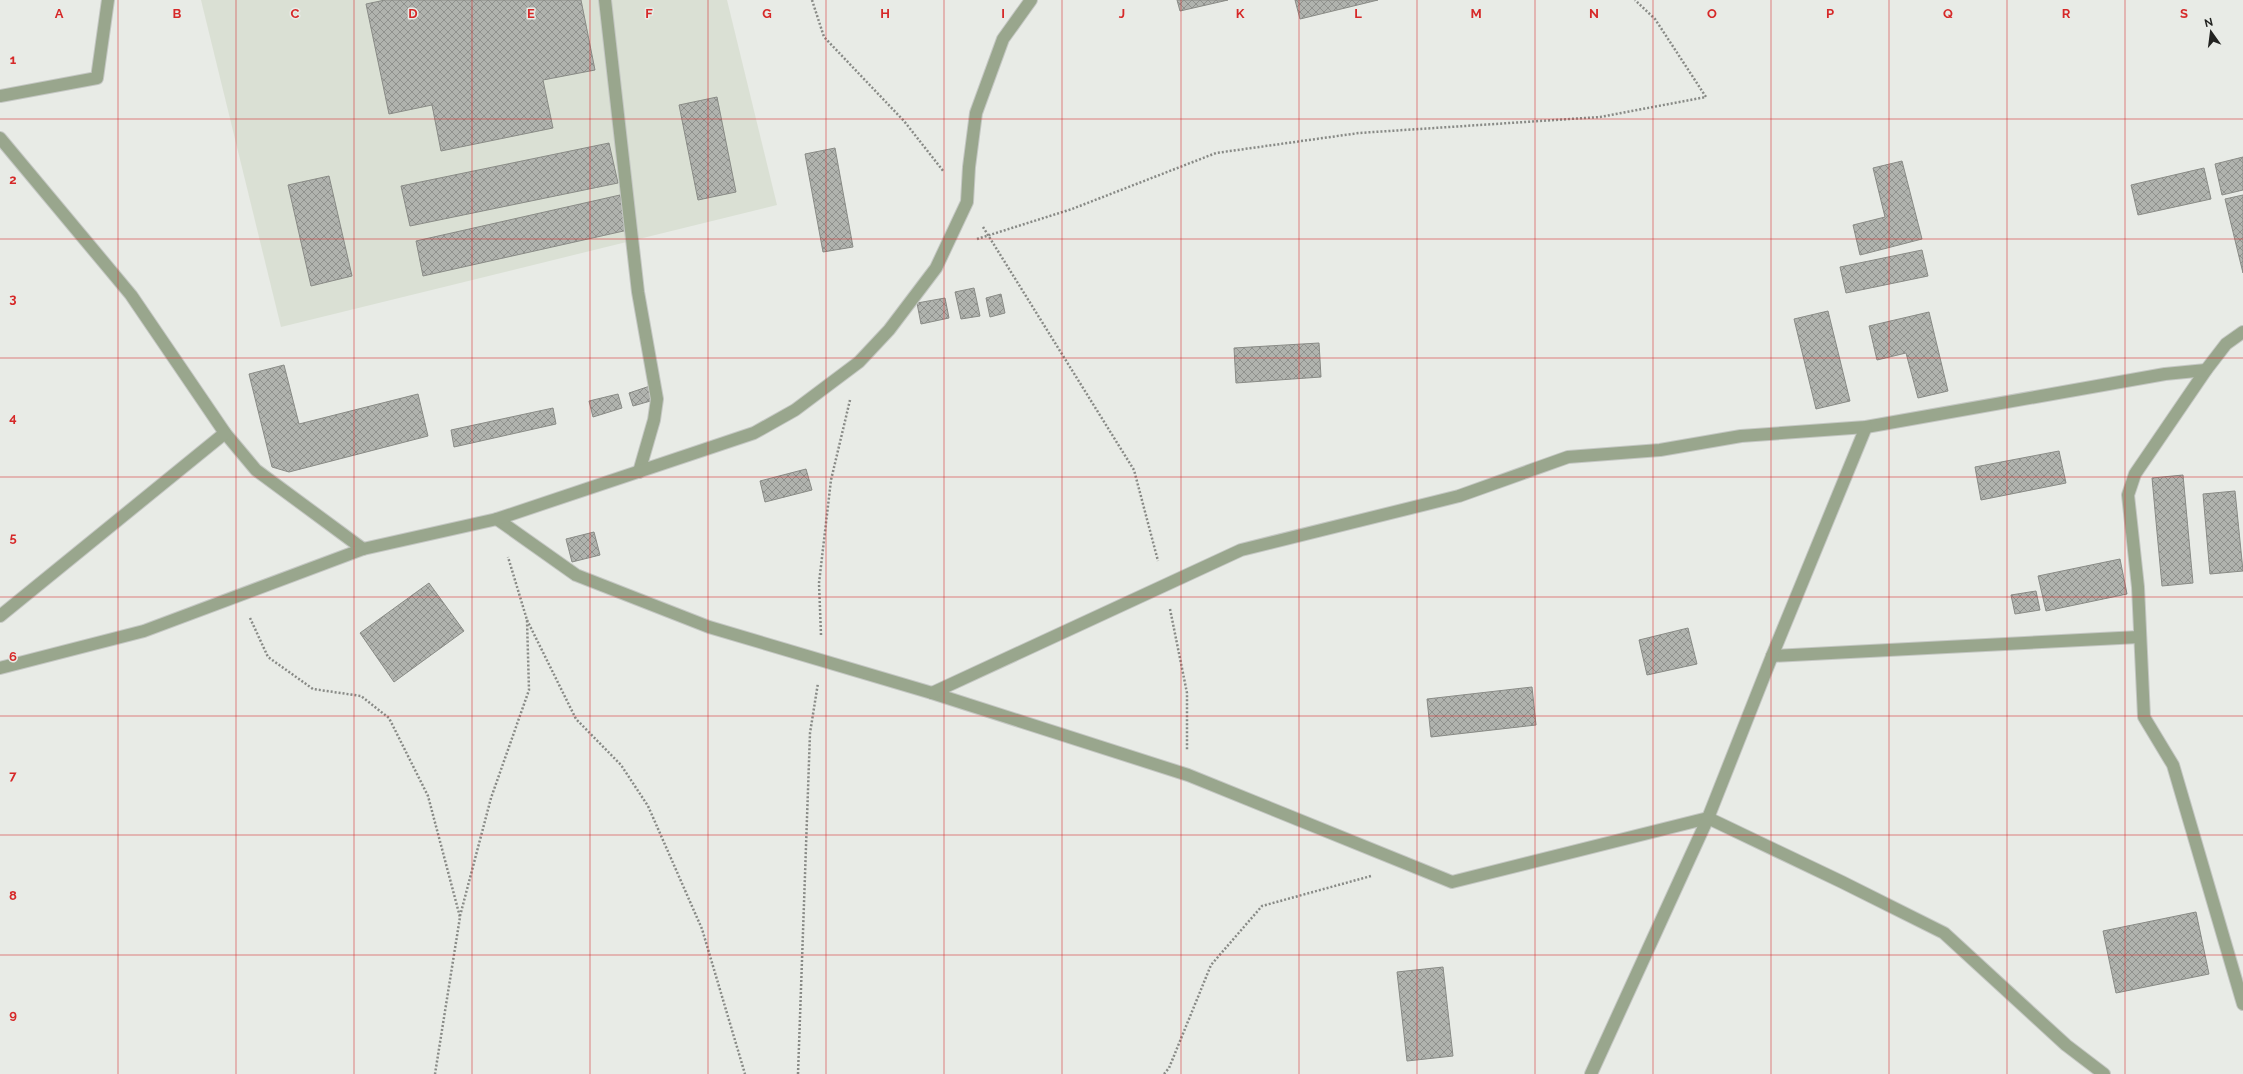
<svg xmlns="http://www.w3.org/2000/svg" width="2243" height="1074" font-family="Raleway,sans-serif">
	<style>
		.built { fill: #dae0d4 }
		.building { fill: url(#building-cross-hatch); stroke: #898b86 }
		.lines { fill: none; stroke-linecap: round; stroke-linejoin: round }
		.street-casing { stroke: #c4c7c3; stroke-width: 14 }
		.path { stroke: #888a86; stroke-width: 2.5; stroke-dasharray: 2 2; stroke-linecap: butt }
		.street { stroke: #99a68d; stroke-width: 12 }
		.grid { fill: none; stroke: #d62828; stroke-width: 1; stroke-opacity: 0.55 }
		.grid-label { font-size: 13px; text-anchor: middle; font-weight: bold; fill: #d62828; stroke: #e8ebe6; stroke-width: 3; stroke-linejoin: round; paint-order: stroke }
	</style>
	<defs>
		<pattern id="building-cross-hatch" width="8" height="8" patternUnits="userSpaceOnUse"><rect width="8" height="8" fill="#b0b3ae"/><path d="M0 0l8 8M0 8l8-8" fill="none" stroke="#8f918d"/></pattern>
	</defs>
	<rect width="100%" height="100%" fill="#e8ebe6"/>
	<path class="built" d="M201 0H727L777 205 281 327Z"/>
	<g class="building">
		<path d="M385 0H581L595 70 543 80 553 128 441 151 432 105 389 114 366 4Z"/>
		<path d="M1177 0H1228L1180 11Z"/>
		<path d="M1295 0H1378L1300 19Z"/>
		<path d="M717 97 736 192 698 200 679 105Z"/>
		<path d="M609 143 618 183 410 226 401 186Z"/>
		<path d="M835 148 853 247 823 252 805 154Z"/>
		<path d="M2243 157V190L2222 195 2215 164Z"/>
		<path d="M1902 161 1922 239 1860 255 1853 225 1885 217 1873 168Z"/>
		<path d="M2204 168 2211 199 2138 215 2131 185Z"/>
		<path d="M329 176 352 276 311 286 288 185Z"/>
		<path d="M620 195 628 230 423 276 416 241Z"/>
		<path d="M2243 195V273L2225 199Z"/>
		<path d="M1922 250 1928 276 1846 293 1840 267Z"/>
		<path d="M974 288 980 316 961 319 955 292Z"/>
		<path d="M1001 294 1005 313 990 317 986 298Z"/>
		<path d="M945 298 949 318 921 324 917 303Z"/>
		<path d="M1828 311 1850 401 1816 409 1794 319Z"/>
		<path d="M1929 312 1948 391 1918 398 1906 353 1877 360 1869 326Z"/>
		<path d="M1319 343 1321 377 1236 383 1234 348Z"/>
		<path d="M284 365 299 424 418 394 428 436 289 472 272 467 249 374Z"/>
		<path d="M650 386 654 400 633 406 629 393Z"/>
		<path d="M618 394 622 408 593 417 589 401Z"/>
		<path d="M553 408 556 424 454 447 451 430Z"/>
		<path d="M2059 451 2066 483 1981 500 1975 467Z"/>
		<path d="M806 469 812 490 765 502 760 481Z"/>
		<path d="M2183 475 2193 583 2162 586 2152 478Z"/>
		<path d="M2235 491 2243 571 2210 574 2203 494Z"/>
		<path d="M594 532 600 555 572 562 566 539Z"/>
		<path d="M2120 559 2127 594 2046 611 2038 576Z"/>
		<path d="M429 583 464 631 394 682 360 633Z"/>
		<path d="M2036 591 2040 610 2015 614 2011 595Z"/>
		<path d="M1688 628 1697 664 1647 675 1639 640Z"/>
		<path d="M1532 687 1536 725 1431 737 1427 699Z"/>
		<path d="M2196 912 2209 974 2116 993 2103 931Z"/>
		<path d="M1443 967 1453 1056 1407 1061 1397 972Z"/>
	</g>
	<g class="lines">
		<defs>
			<g id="street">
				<path d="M605 0 638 292 657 399 654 420 639 472"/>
				<path d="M0 96 97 78 108 0"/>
				<path d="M0 138 131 295 225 433 256 470 363 549"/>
				<path d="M2243 332 2226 344 2206 370 2135 474 2128 495 2138 587 2144 717 2173 765 2243 1004"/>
				<path d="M497 519 576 575 709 627 932 693 1188 775 1452 882 1708 818 1842 882 1944 933 2066 1045 2104 1074"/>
				<path d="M0 616 225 433"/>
				<path d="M1772 656 2139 637"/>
				<path d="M0 668 144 631 363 549 497 519 754 433 795 410 859 362 889 330 936 268 967 202 969 167 976 113 1003 39 1031 0"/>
				<path d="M932 693 1241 550 1459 496 1568 457 1660 450 1741 436 1866 427 2165 374 2206 370"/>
				<path d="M1591 1074 1708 818 1772 656 1866 427"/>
			</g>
		</defs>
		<use href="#street" class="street-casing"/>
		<g class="path">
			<path d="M812 0 824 37 904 121 944 172"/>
			<path d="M983 227 1134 470 1158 561"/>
			<path d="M977 239 1072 209 1216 153 1359 133 1600 117 1706 97 1655 19 1635 0"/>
			<path d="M1170 609 1187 693V750"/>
			<path d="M250 618 268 657 313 689 361 696 389 718 428 796 460 917 435 1074"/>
			<path d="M527 620 576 719 621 765 648 806 702 929 745 1074"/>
			<path d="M821 635 819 583 831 480 850 400"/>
			<path d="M460 916 491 798 529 690 527 620 508 557"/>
			<path d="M798 1074 810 733 818 683"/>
			<path d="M1164 1074 1169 1068 1211 965 1262 906 1371 876"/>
		</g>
		<use href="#street" class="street"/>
	</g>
	<path class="grid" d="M118 0V1074M236 0V1074M354 0V1074M472 0V1074M590 0V1074M708 0V1074M826 0V1074M944 0V1074M1062 0V1074M1181 0V1074M1299 0V1074M1417 0V1074M1535 0V1074M1653 0V1074M1771 0V1074M1889 0V1074M2007 0V1074M2125 0V1074M0 119H2243M0 239H2243M0 358H2243M0 477H2243M0 597H2243M0 716H2243M0 835H2243M0 955H2243"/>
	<g class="grid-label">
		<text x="59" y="18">A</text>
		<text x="177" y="18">B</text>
		<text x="295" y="18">C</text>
		<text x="413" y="18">D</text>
		<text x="531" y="18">E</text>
		<text x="649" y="18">F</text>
		<text x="767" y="18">G</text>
		<text x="885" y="18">H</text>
		<text x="1003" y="18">I</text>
		<text x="1122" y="18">J</text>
		<text x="1240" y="18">K</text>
		<text x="1358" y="18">L</text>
		<text x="1476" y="18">M</text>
		<text x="1594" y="18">N</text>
		<text x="1712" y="18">O</text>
		<text x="1830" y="18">P</text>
		<text x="1948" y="18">Q</text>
		<text x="2066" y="18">R</text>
		<text x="2184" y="18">S</text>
		<text x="13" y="64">1</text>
		<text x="13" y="184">2</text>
		<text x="13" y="303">3</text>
		<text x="13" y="422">4</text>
		<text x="13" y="542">5</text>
		<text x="13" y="661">6</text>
		<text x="13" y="780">7</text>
		<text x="13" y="900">8</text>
		<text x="13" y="1019">9</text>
	</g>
	<g transform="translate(2211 32) rotate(346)" stroke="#e8ebe6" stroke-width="3" paint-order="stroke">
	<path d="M0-3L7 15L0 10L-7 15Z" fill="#222321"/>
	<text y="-6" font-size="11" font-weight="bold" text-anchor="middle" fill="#222321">N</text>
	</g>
</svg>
